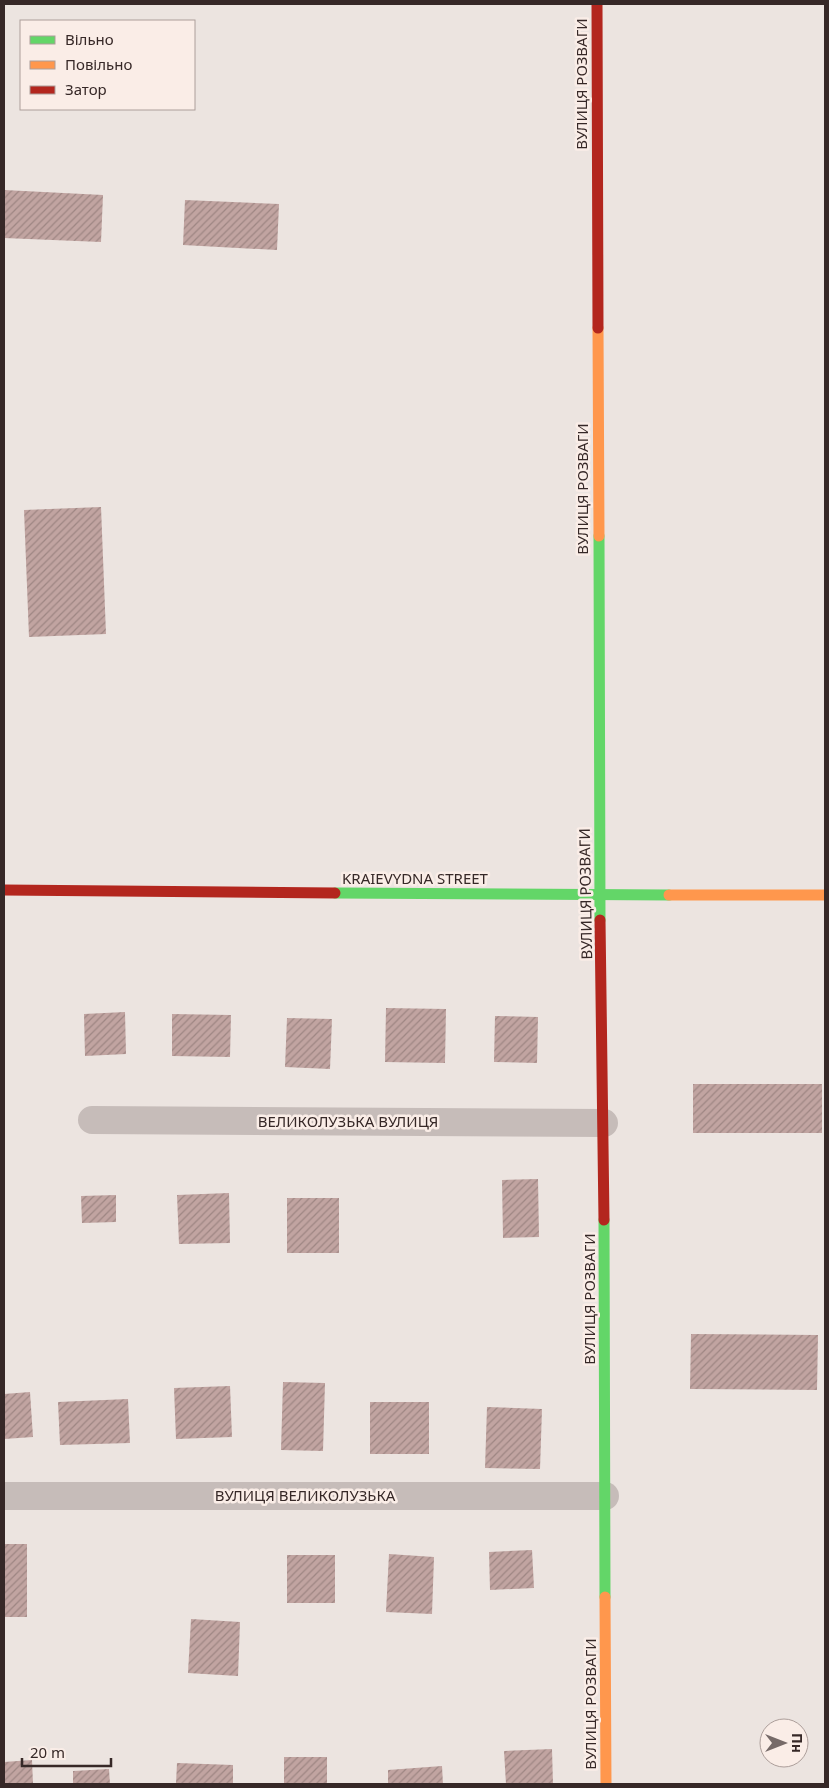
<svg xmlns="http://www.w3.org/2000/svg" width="829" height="1788" font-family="'Noto Sans',sans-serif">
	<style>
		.building { fill: url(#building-hatch) }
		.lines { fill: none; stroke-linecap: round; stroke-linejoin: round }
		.street { stroke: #c6bcb9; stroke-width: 28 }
		.fast { stroke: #63d668; stroke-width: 11 }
		.slow { stroke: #ff974d; stroke-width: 11 }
		.jam { stroke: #b3261e; stroke-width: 11 }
		.labels { text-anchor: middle; stroke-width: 5; stroke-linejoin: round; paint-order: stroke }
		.street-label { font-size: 15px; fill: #362827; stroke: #faede7 }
	</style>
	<defs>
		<pattern id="building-hatch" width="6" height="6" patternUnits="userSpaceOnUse" patternTransform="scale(1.25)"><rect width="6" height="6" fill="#c1a4a1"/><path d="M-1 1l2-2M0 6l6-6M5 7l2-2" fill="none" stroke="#9e8683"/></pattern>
	</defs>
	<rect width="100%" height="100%" fill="#ece4e0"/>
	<g class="building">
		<path d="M4 190 103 195 101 242 4 238Z"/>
		<path d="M185 200 279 204 277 250 183 245Z"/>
		<path d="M101 507 106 634 29 637 24 510Z"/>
		<path d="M386 1008 446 1009 445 1063 385 1062Z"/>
		<path d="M125 1012 126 1054 85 1056 84 1014Z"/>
		<path d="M172 1014 231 1015 230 1057 172 1056Z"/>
		<path d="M495 1016 538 1017 537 1063 494 1062Z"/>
		<path d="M287 1018 332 1019 330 1069 285 1067Z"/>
		<rect x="693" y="1084" width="129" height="49"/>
		<path d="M538 1179 539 1237 503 1238 502 1180Z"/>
		<path d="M229 1193 230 1243 179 1244 177 1195Z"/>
		<path d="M116 1195V1222L82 1223 81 1196Z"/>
		<rect x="287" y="1198" width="52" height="55"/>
		<path d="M691 1334 818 1335 817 1390 690 1389Z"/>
		<path d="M283 1382 325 1383 323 1451 281 1450Z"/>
		<path d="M230 1386 232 1437 176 1439 174 1388Z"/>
		<path d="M30 1392 33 1437 4 1439V1394Z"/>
		<path d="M128 1399 130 1443 60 1445 58 1402Z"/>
		<rect x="370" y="1402" width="59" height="52"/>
		<path d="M487 1407 542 1409 540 1469 485 1468Z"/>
		<rect x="4" y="1544" width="23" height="73"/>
		<path d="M532 1550 534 1588 490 1590 489 1552Z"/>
		<path d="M389 1554 434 1557 432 1614 386 1612Z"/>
		<rect x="287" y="1555" width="48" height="48"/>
		<path d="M191 1619 240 1622 238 1676 188 1673Z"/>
		<path d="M552 1749 553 1784H506L504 1751Z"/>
		<rect x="284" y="1757" width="43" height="27"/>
		<path d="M32 1760 33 1784H4V1762Z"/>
		<path d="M177 1763 233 1765V1784H176Z"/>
		<path d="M442 1766 443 1784H388V1770Z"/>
		<path d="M109 1769 110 1784H73V1771Z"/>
	</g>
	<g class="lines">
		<g class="street">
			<path d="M92 1120 604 1123"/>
			<path d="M4 1496H605"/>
		</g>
		<g class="fast">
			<path d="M599 536 600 920"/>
			<path d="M335 893 669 895"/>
			<path d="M604 1220 605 1597"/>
		</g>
		<g class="slow">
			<path d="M598 328 599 536"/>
			<path d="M669 895H825"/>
			<path d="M605 1597 606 1784"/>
		</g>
		<g class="jam">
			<path d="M597 4 598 328"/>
			<path d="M4 890 335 893"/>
			<path d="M600 920 604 1220"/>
		</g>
	</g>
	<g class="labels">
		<g class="street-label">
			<text transform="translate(582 84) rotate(-90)" y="5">ВУЛИЦЯ РОЗВАГИ</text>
			<text transform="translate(583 489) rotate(-90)" y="5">ВУЛИЦЯ РОЗВАГИ</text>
			<text x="415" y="884">KRAIEVYDNA STREET</text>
			<text transform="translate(586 894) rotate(-91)" y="5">ВУЛИЦЯ РОЗВАГИ</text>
			<text x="348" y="1127">ВЕЛИКОЛУЗЬКА ВУЛИЦЯ</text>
			<text transform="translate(590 1299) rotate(-90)" y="5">ВУЛИЦЯ РОЗВАГИ</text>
			<text x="305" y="1501">ВУЛИЦЯ ВЕЛИКОЛУЗЬКА</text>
			<text transform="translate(591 1704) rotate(-90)" y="5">ВУЛИЦЯ РОЗВАГИ</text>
		</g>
	</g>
	<rect width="829" height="1788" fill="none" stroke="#362827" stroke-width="10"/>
	<rect x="20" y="20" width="175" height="90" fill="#faede7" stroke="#ac9e9a"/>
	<rect x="30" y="36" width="25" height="8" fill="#63d668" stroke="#ac9e9a"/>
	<text x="65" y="45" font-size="15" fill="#362827">Вільно</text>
	<rect x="30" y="61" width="25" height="8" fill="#ff974d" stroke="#ac9e9a"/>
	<text x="65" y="70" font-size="15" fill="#362827">Повільно</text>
	<rect x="30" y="86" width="25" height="8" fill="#b3261e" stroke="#ac9e9a"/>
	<text x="65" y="95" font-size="15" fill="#362827">Затор</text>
	<g transform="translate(784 1743) rotate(90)"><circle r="24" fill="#faede7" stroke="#ac9e9a"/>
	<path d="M0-4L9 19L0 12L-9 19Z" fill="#766a68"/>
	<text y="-8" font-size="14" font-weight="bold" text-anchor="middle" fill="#362827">Пн</text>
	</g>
	<path d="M22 1758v8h89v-8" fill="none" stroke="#362827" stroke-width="2.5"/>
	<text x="30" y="1758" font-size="15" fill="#362827" stroke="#faede7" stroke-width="4" paint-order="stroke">20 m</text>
</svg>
